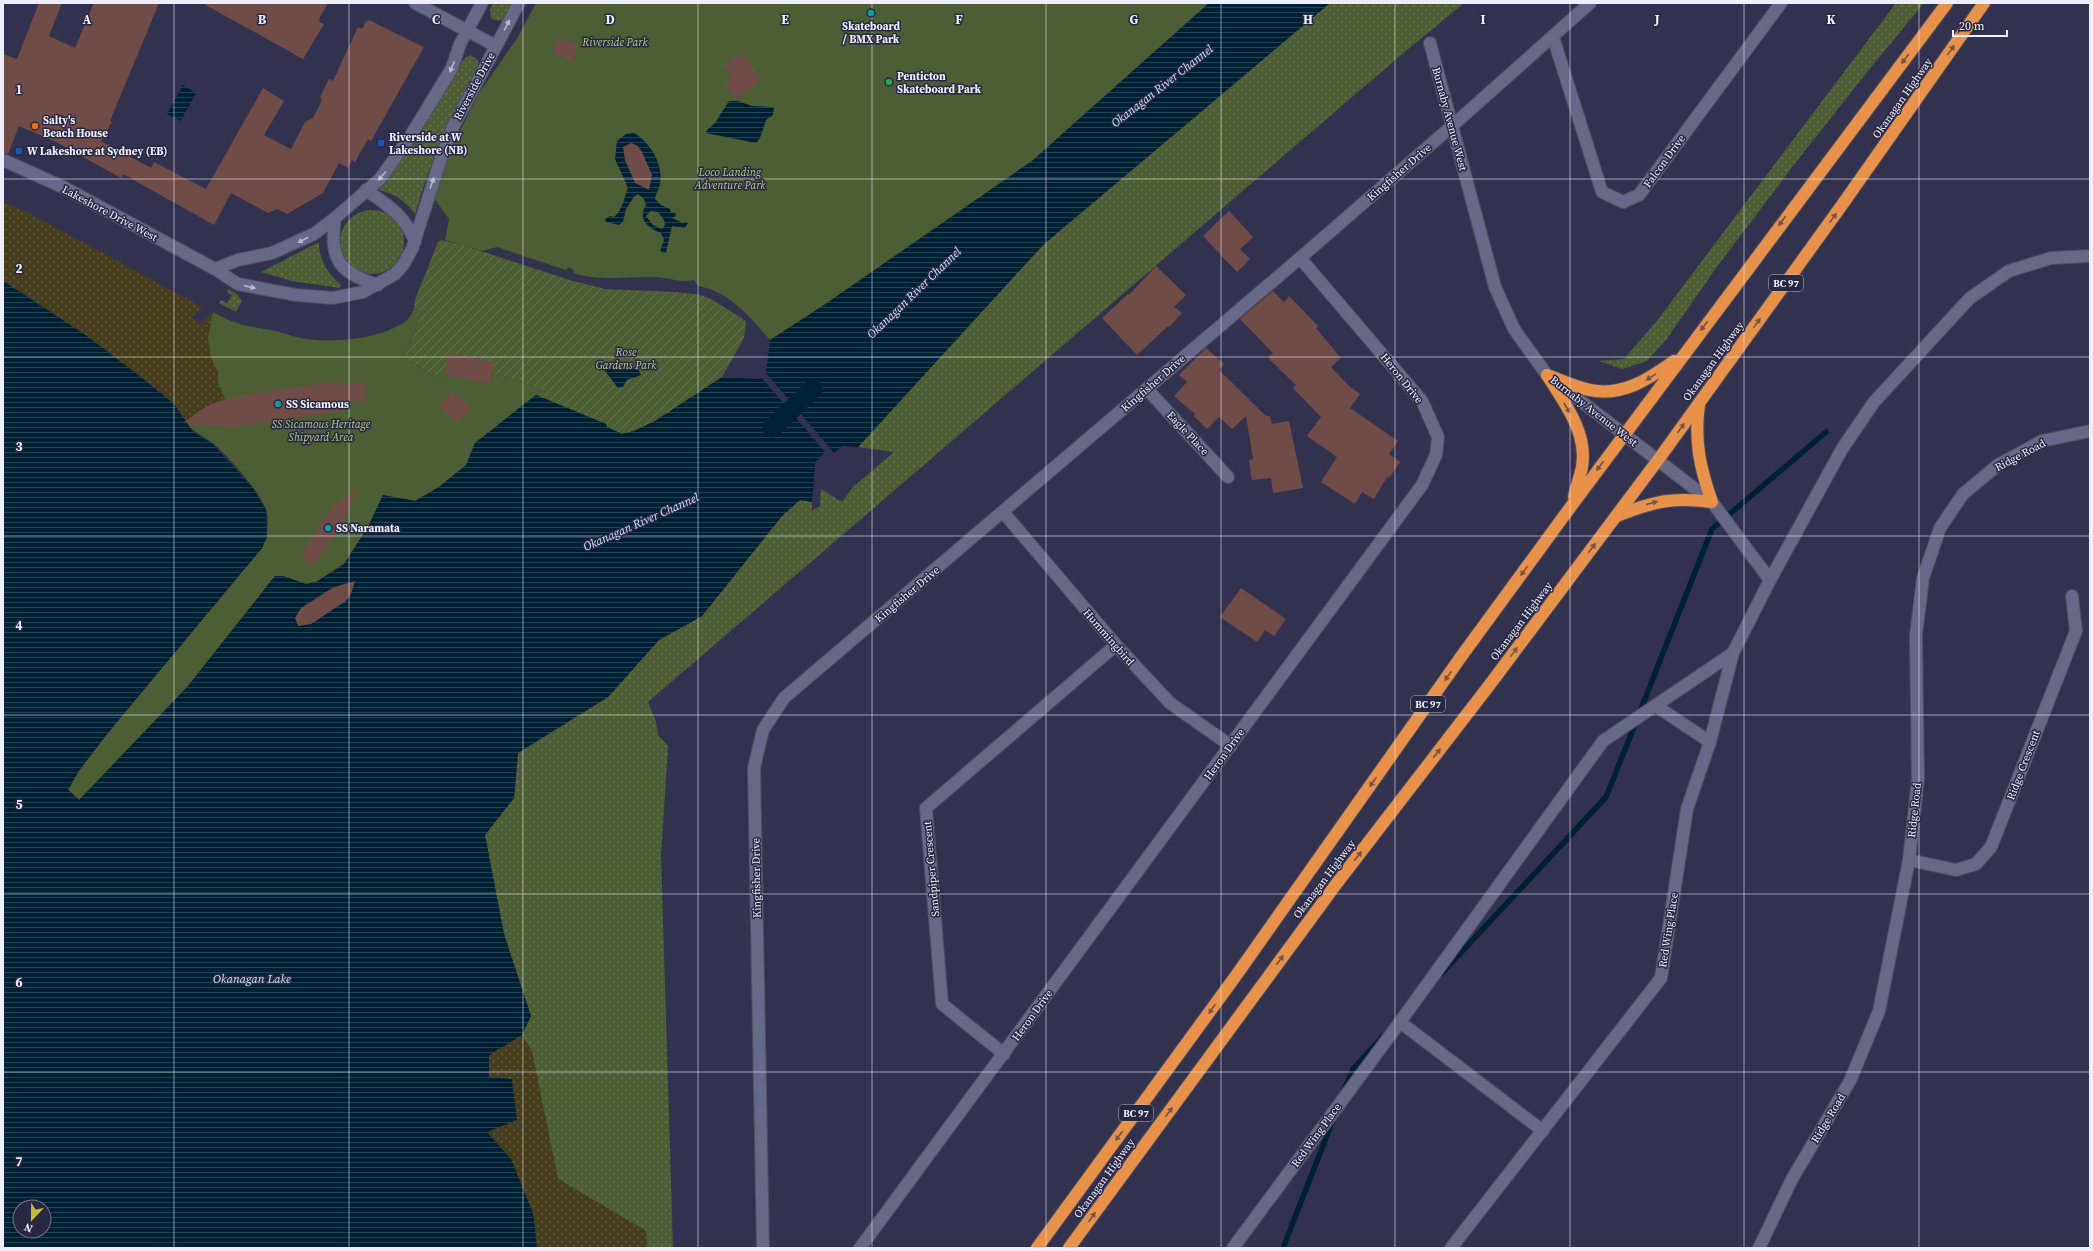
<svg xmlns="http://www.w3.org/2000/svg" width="2093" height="1251" font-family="'Source Serif 4',serif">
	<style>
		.grass { fill: url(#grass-dots) }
		.sand { fill: url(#sand-dots) }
		.park { fill: #4e5e34 }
		.garden { fill: url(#garden-furrows) }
		.water { fill: url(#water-rules); fill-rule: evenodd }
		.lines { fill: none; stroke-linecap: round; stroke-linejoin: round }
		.stream { stroke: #002034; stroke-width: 5.5 }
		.canal { stroke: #002034; stroke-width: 19 }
		.building { fill: #704c49 }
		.minor-casing { stroke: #4e4d63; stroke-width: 14 }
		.highway-casing { stroke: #4e4d63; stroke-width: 14 }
		.minor { stroke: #676786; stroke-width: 12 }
		.highway { stroke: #e7914a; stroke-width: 12 }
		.oneway { fill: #b8b8cd }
		.oneway2 { fill: #755246 }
		.grid { fill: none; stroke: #eeeefd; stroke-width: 1; stroke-opacity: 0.55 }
		.culture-dot { fill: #0f9aa8; stroke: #292843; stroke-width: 1.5 }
		.leisure-dot { fill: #2e9e5b; stroke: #292843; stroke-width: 1.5 }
		.food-dot { fill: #e8710a; stroke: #292843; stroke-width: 1.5 }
		.transit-dot { fill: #1a4fb4; stroke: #292843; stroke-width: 1.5 }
		.labels { text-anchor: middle; stroke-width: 3; stroke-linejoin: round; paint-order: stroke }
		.shield { fill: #292843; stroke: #b3b3c5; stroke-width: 1 }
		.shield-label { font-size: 10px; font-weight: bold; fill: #eeeefd }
		.poi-label { font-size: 11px; font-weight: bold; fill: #eeeefd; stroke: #292843; text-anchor: start }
		.park-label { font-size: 11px; font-style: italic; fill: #b2cd87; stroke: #292843 }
		.street-label { font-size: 11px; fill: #eeeefd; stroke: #292843 }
		.water-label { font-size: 12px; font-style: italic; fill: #c9e4f7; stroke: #292843 }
		.grid-label { font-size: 13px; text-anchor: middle; font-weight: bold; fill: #eeeefd; stroke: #292843; stroke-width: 3; stroke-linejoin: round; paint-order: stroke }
	</style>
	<defs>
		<pattern id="grass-dots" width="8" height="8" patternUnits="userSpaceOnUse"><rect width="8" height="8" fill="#4e5e34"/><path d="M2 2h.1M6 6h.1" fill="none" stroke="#687552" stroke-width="1.8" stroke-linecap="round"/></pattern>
		<pattern id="sand-dots" width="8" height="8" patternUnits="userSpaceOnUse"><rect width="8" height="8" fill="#463d1d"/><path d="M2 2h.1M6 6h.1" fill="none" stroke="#61593f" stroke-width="1.8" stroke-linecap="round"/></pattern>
		<pattern id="garden-furrows" width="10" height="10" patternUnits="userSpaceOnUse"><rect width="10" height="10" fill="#4e5e34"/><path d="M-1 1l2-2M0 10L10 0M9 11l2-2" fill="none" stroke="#687552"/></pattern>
		<pattern id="water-rules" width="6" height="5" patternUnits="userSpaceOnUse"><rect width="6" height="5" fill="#002034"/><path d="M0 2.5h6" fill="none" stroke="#264152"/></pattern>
	</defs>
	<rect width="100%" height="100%" fill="#33324e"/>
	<g class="grass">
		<path d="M493 3H512L503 20 498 21 491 18 490 9Z"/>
		<path d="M1330 3H1464L1401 55 648 702 656 722 658 735 668 746 661 856 673 1248H647L646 1231 558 1179 532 1052 522 1035 531 1016 504 934 485 835 514 798 518 753 608 697 659 640 702 616 782 516 800 500 812 502V511L820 506 821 489 842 502 853 487 894 452 858 447 1043 245Z"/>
		<path d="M1896 3H1924L1867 72 1793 166 1716 268 1666 340 1647 361 1622 369 1599 361 1624 359 1656 322Z"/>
		<path d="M470 55 478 60V66C452 114 430 161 415 214 405 201 395 193 378 190L424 126 464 59Z"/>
		<circle cx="372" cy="242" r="32"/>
		<path d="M319 242C319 260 328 274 341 285L340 288 292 281 261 272Z"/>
		<path d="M228 289 237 294 242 301 236 312 219 303 221 300 227 303 232 295 227 292Z"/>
	</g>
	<g class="sand">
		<path d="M3 202 25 211 202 307 192 317 201 324 213 312 208 338 211 358 218 372V383L225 400C209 405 197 411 185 422 174 398 147 382 126 366 86 335 46 307 3 281Z"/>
		<path d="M522 1035 532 1052 558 1179 646 1231 647 1248H537L533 1213 486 1132 516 1120 489 1077V1055Z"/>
	</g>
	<g class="park">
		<path d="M536 3H1209L1032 161 824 305 770 340C750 317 729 291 698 286L694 280C681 283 670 278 657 277 628 276 600 282 573 273L574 270 568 267 566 270 497 247 482 251 445 240 449 219 434 198 453 145 479 93 518 37Z"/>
		<path d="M414 309 422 311 404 358 438 378 445 374 490 383 492 374 516 380 542 390 475 443 466 465 439 487 415 501 383 495 368 527 344 564 316 582 306 584 283 576H275L188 686 80 800 68 790 78 772 107 734 262 548C267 537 270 521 266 509 259 491 229 457 214 444 204 436 194 433 185 422L198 411 225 399 218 383V372L211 358 208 338 213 312C236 325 246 326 271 330 281 332 291 336 301 338 329 344 385 339 407 320 410 317 412 313 414 309Z"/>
	</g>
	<path class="garden" d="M441 240 462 245 573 281 605 289 675 292 701 295 711 299 746 321 744 338 722 377 655 421 634 431 622 434 607 427 606 424 536 395 542 390 516 380 492 374 490 383 445 374 438 378 404 358 422 312 414 309 415 300 438 242Z"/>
	<g class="water">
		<path d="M1209 3H1330L1043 245 860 445 858 447 842 446 834 453 766 373 770 340 824 305 1032 161Z"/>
		<path d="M183 85 196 93 181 121 167 114Z"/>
		<path d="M729 101H738L752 106 774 107 773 115 766 120 760 138 756 143 706 133 707 130 715 123Z"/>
		<path d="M634 133C650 142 664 165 660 184 659 189 656 193 655 199L661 205 670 209 671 213 675 212 676 216 672 218 683 223 687 222 688 223 685 228 672 226 666 253 660 251 664 240 661 233C648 228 637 219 646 205L644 199 638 194 634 197 626 209 623 222 619 225 606 222 605 219 610 216 614 217C623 210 624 197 628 188L615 159 617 141 626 134ZM651 211 658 212 664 220 665 225 662 229 653 225 646 216Z"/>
		<path d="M3 281 87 336 147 382 175 405 193 432 213 444 253 488 266 510 267 537 262 548 107 734 78 772 68 790 79 800 188 686 275 576H283L306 584 316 582 344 564 368 527 383 495 415 501 439 487 466 465 475 443 536 395 606 424 607 427 622 434 634 431 655 421 722 377 759 379 761 377 825 452 815 463 812 502 800 500 782 516 702 616 659 640 608 697 518 753 514 798 485 835 504 934 531 1016 522 1035 489 1055V1077L512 1079 517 1120 487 1132 511 1159 533 1213 537 1248H3ZM20 1207H44V1231H20Z"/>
		<path d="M611 365 624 370 638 368 641 375 627 380 623 387 618 388 605 371 606 367Z"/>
	</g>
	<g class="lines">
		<g class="stream">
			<path d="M1639 714 1712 529 1826 432"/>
			<path d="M1441 974 1606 797 1636 722"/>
			<path d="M1344 1090 1353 1069 1383 1036"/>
			<path d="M1283 1248 1333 1120"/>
		</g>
		<path class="canal" d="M772 428 813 389"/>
	</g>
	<g class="building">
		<path d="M39 3H62L49 36 75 48 94 3H159L110 121 112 122 101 141 151 168 154 162 206 189 263 88 284 101 264 135 291 149 305 122 313 118 322 100 320 97 329 79 333 81 358 27 362 29 366 21 368 22 369 20 424 47 371 141 368 139 355 162 352 160 348 168 339 163 323 193 287 214 277 209 268 213 231 193 214 225 123 174 121 178 56 142 19 126 8 154 3 153V54L17 59Z"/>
		<path d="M202 3H328L320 17 319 22 324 24 303 59Z"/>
		<path d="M558 38 578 45 573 61 553 53Z"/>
		<path d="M742 53 761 81 736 99 725 83 733 78 724 65Z"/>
		<path d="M631 143 638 146 642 152 652 175 649 190 635 183 625 160 623 147Z"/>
		<path d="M1229 211 1253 237 1240 249 1250 259 1237 272 1203 236Z"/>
		<path d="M1156 266 1186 295 1174 307 1182 313 1169 327 1168 326 1137 355 1102 318 1128 294 1129 295Z"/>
		<path d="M1273 291 1284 302 1289 296 1318 326 1316 328 1341 358 1331 367 1349 386 1360 394 1350 408 1398 441 1389 454 1400 462 1389 478 1387 477 1374 499 1362 492 1355 504 1321 482 1337 457 1307 436 1321 417 1293 388 1296 385 1268 358 1273 353 1240 319Z"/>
		<path d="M1206 348 1224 364 1219 370 1266 416H1270L1272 424 1289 421 1303 488 1273 493 1271 478 1252 480 1249 460 1253 459 1246 416 1232 429 1219 417 1207 429 1194 416 1195 414 1174 396 1187 382 1179 375Z"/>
		<path d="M449 353 494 362 490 384 445 374Z"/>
		<path d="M340 381 341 385 364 382 367 400 343 403 344 410 238 427 200 426 184 422 211 404 242 395Z"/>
		<path d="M452 391 472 408 458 423 438 406Z"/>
		<path d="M357 488 345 519 327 547 316 561 312 564 307 562 303 556 304 551 328 512 334 505Z"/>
		<path d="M355 581 351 594 346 601 311 624 298 626 295 618 301 608 334 587Z"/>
		<path d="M1241 588 1286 619 1274 636 1265 630 1257 642 1220 617Z"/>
	</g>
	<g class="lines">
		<defs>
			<g id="minor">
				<path d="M415 3 496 46"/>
				<path d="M1553 37 1602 192 1623 202 1639 195 1781 3"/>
				<path d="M1430 43 1495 287 1514 329 1547 375 1712 502 1770 580"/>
				<path d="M3 160 65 188 215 269 238 284 296 295 333 298 363 292 395 274 403 265 412 249 441 158 453 127 519 3"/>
				<path d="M366 190C389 206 404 215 415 241"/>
				<path d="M335 218C329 259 339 273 378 285"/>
				<path d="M215 269 238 260 272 253 314 234 335 218 380 179 408 140 452 68 460 44 482 3"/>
				<path d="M1147 389 1228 477"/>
				<path d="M1003 512 1116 645 1170 703 1231 746"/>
				<path d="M1656 706 1710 742"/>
				<path d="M1909 860 1956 870 1976 864 1991 847 2076 631 2072 596"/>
				<path d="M1400 1022 1543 1131"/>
				<path d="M1004 1054 942 1004 926 808 1116 645"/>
				<path d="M763 1248 754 768 763 730 784 698 1300 258 1452 126 1590 3"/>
				<path d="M860 1248 1422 485 1436 455 1438 437 1422 401 1300 258"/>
				<path d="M1233 1248 1400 1022 1603 741 1733 653"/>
				<path d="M1451 1248 1661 978 1687 809 1710 742 1733 653 1770 580 1842 449 1874 402 1970 298 2009 271 2051 258 2090 256"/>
				<path d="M1759 1248 1792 1179 1850 1081 1879 1011 1909 860 1918 779 1916 635 1923 578 1940 528 1963 494 1998 465 2042 441 2090 431"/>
			</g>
			<g id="highway">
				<path d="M1547 375C1561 380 1575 387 1590 390 1622 397 1649 379 1674 361"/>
				<path d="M1547 375C1564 402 1588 433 1582 467 1580 477 1576 487 1574 497"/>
				<path d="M1617 516C1654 501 1673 497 1712 502 1700 468 1694 441 1699 405"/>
				<path d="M1037 1248 1235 977 1463 654 1572 505 1947 3"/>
				<path d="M1069 1248 1337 883 1491 683 1658 460 1842 205 1984 3"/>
			</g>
		</defs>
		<use href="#minor" class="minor-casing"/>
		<use href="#highway" class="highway-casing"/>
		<use href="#minor" class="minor"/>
		<use href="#highway" class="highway"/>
	</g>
	<defs><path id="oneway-solid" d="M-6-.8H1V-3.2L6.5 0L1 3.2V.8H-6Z"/></defs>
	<g class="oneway">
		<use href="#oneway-solid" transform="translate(507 25) rotate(-62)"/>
		<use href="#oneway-solid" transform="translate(452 67) rotate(114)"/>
		<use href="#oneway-solid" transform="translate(382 176) rotate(131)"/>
		<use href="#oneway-solid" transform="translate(432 183) rotate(-71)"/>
		<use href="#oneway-solid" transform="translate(303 240) rotate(152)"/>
		<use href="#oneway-solid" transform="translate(250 287) rotate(13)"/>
	</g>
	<g class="oneway2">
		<use href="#oneway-solid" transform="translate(1951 50) rotate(-55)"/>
		<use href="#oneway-solid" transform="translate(1905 59) rotate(127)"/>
		<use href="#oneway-solid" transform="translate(1833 218) rotate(-54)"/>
		<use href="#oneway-solid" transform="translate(1782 221) rotate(127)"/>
		<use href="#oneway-solid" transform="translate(1757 323) rotate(-54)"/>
		<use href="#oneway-solid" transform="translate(1704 326) rotate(127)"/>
		<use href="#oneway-solid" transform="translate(1651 377) rotate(148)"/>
		<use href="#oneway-solid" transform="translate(1567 408) rotate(58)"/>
		<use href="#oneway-solid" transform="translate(1681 428) rotate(-54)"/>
		<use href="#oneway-solid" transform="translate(1600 466) rotate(126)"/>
		<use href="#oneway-solid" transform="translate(1652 503) rotate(-15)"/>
		<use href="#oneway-solid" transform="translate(1592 548) rotate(-53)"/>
		<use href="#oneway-solid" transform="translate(1524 571) rotate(126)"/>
		<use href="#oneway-solid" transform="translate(1514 652) rotate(-53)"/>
		<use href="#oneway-solid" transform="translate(1448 676) rotate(125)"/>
		<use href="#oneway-solid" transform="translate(1437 753) rotate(-52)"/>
		<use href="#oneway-solid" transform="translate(1373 782) rotate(125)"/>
		<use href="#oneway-solid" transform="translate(1358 856) rotate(-52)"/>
		<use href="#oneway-solid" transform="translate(1280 960) rotate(-53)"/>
		<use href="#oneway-solid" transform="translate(1212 1009) rotate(126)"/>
		<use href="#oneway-solid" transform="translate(1169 1112) rotate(-54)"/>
		<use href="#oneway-solid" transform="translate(1119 1136) rotate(126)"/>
		<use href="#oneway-solid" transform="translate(1092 1217) rotate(-54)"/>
	</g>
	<path class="grid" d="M174 3V1248M349 3V1248M523 3V1248M698 3V1248M872 3V1248M1046 3V1248M1221 3V1248M1395 3V1248M1570 3V1248M1744 3V1248M1919 3V1248M3 179H2090M3 357H2090M3 536H2090M3 715H2090M3 894H2090M3 1072H2090"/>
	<g class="culture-dot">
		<circle cx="871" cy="13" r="4"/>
		<circle cx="278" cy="404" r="4"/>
		<circle cx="328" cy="528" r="4"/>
	</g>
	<circle class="leisure-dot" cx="889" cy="82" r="4"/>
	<circle class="food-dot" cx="35" cy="126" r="4"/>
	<g class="transit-dot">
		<rect x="377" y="139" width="8" height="8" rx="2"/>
		<rect x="15" y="147" width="8" height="8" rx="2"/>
	</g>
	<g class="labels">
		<g class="shield">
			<rect x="1769" y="275" width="34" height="16" rx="3"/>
			<rect x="1411" y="696" width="34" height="16" rx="3"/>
			<rect x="1119" y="1105" width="34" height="16" rx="3"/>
		</g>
		<g class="shield-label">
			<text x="1786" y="287">BC 97</text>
			<text x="1428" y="708">BC 97</text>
			<text x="1136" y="1117">BC 97</text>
		</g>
		<g class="poi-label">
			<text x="871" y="30" text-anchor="middle">Skateboard<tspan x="871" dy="13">/ BMX Park</tspan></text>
			<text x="897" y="80">Penticton<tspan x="897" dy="13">Skateboard Park</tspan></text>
			<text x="43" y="124">Salty's<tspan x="43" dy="13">Beach House</tspan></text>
			<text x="389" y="141">Riverside at W<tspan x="389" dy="13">Lakeshore (NB)</tspan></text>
			<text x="27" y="155">W Lakeshore at Sydney (EB)</text>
			<text x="286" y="408">SS Sicamous</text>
			<text x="336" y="532">SS Naramata</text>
		</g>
		<g class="park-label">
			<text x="615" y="46">Riverside Park</text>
			<text x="730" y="176">Loco Landing<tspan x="730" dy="13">Adventure Park</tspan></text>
			<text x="626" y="356">Rose<tspan x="626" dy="13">Gardens Park</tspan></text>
			<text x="321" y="428">SS Sicamous Heritage<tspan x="321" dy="13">Shipyard Area</tspan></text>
		</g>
		<g class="street-label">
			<text transform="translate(474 86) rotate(-62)" y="4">Riverside Drive</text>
			<text transform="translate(1902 98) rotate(-55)" y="4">Okanagan Highway</text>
			<text transform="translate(1450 119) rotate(75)" y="4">Burnaby Avenue West</text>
			<text transform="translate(1664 161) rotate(-54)" y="4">Falcon Drive</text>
			<text transform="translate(1399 172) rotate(-41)" y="4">Kingfisher Drive</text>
			<text transform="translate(110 213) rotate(28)" y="4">Lakeshore Drive West</text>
			<text transform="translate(1713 361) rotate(-54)" y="4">Okanagan Highway</text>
			<text transform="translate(1402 378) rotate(51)" y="4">Heron Drive</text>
			<text transform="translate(1153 383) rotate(-41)" y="4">Kingfisher Drive</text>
			<text transform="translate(1594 411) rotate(38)" y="4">Burnaby Avenue West</text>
			<text transform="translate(1188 433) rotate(47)" y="4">Eagle Place</text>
			<text transform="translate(2020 455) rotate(-28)" y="4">Ridge Road</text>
			<text transform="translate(907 594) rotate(-40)" y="4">Kingfisher Drive</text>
			<text transform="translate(1521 621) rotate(-53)" y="4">Okanagan Highway</text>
			<text transform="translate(1109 637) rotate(49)" y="4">Hummingbird</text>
			<text transform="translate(1224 754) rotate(-54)" y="4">Heron Drive</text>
			<text transform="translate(2023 765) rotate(-69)" y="4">Ridge Crescent</text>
			<text transform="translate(1914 810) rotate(-84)" y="4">Ridge Road</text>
			<text transform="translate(931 869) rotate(-95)" y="4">Sandpiper Crescent</text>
			<text transform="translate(756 878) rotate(-91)" y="4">Kingfisher Drive</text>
			<text transform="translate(1324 879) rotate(-53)" y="4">Okanagan Highway</text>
			<text transform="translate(1668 930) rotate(-81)" y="4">Red Wing Place</text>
			<text transform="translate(1032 1015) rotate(-54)" y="4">Heron Drive</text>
			<text transform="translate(1828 1118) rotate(-59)" y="4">Ridge Road</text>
			<text transform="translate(1316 1135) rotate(-54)" y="4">Red Wing Place</text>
			<text transform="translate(1104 1178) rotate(-54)" y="4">Okanagan Highway</text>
		</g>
		<g class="water-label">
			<text transform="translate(1162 86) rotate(-38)" y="4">Okanagan River Channel</text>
			<text transform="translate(914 293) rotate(-44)" y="4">Okanagan River Channel</text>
			<text transform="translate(641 522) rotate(-24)" y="4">Okanagan River Channel</text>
			<text x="252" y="983">Okanagan Lake</text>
		</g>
	</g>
	<g class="grid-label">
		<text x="87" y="24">A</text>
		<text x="262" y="24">B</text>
		<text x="436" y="24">C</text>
		<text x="610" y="24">D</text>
		<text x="785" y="24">E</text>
		<text x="959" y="24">F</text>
		<text x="1134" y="24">G</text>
		<text x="1308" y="24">H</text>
		<text x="1483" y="24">I</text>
		<text x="1657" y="24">J</text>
		<text x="1831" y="24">K</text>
		<text x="19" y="94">1</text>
		<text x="19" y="273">2</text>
		<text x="19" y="451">3</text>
		<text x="19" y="630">4</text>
		<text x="19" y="809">5</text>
		<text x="19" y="987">6</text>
		<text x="19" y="1166">7</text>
	</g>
	<rect width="2093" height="1251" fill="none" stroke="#eeeefd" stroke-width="8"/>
	<g transform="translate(32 1219) rotate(202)"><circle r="19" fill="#292843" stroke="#78778d"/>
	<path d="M0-3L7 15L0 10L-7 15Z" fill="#c5bc3d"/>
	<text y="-6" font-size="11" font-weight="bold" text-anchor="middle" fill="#eeeefd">N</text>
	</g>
	<path d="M1953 30v6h54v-6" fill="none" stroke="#eeeefd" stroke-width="2"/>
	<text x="1959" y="30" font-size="12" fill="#eeeefd" stroke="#292843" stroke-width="3" paint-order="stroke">20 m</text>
</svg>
